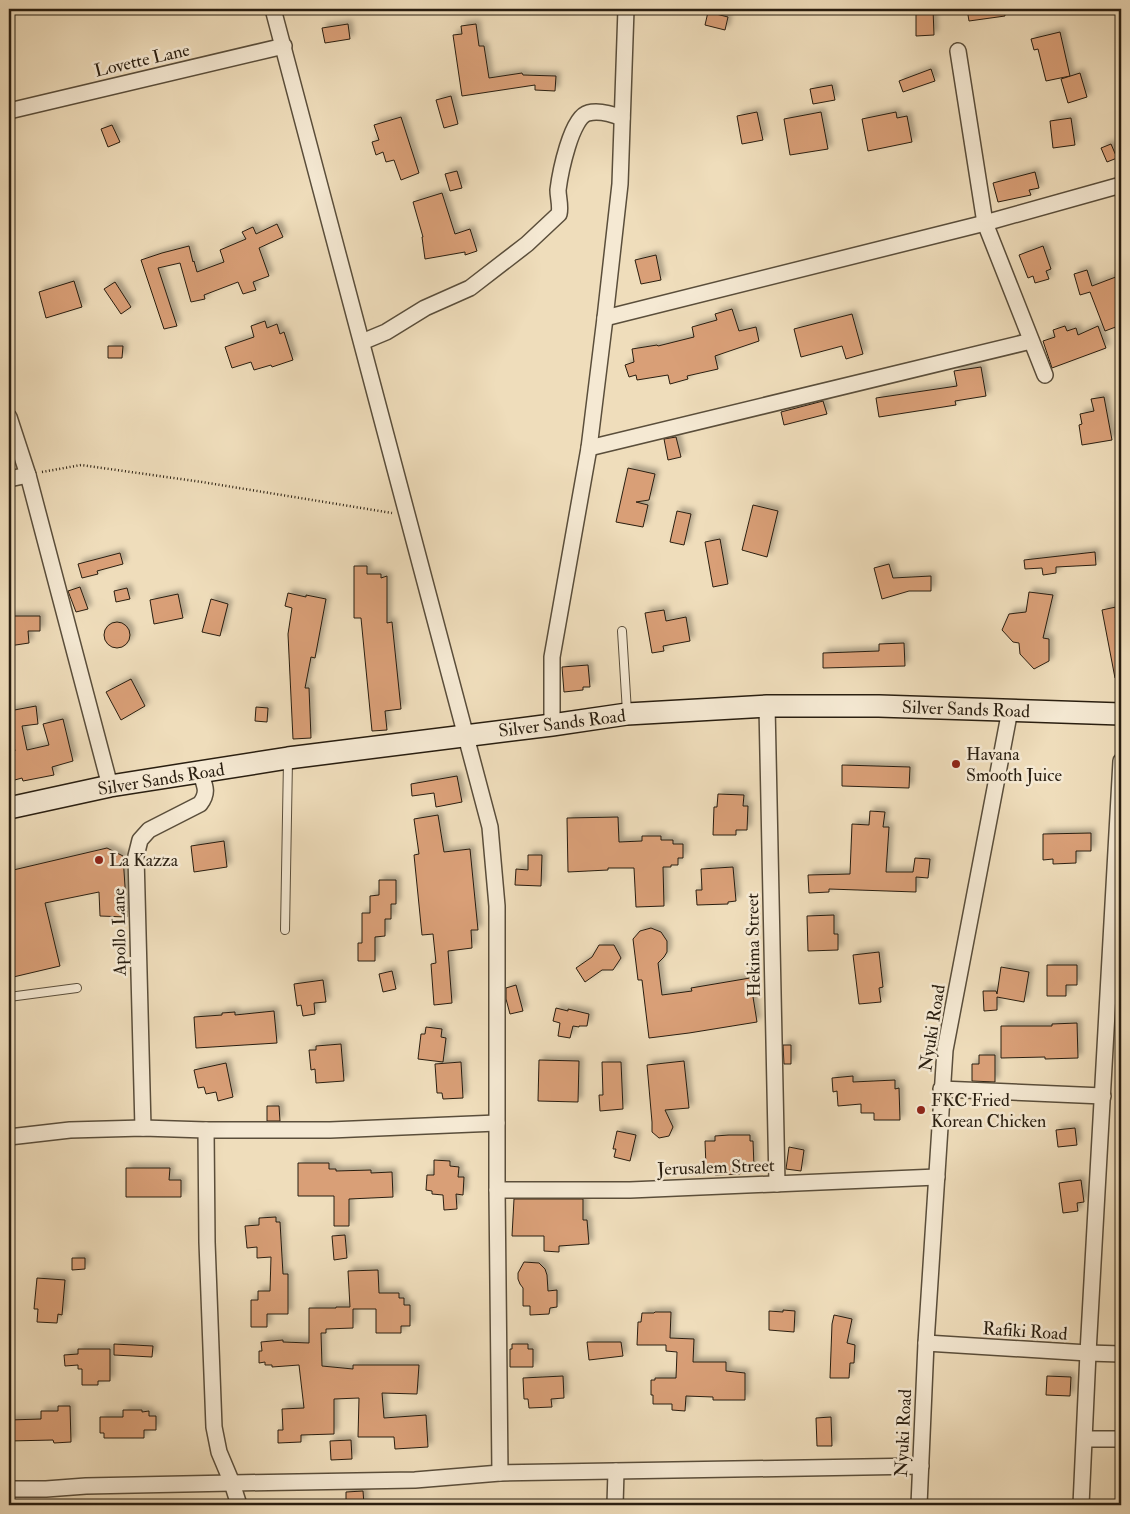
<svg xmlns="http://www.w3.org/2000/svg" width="1130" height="1514" font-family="'IM FELL Double Pica',serif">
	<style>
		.building { fill: #d99f77; stroke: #291e10; filter: url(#shadow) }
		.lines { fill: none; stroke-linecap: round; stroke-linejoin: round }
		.lane-casing { stroke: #5a4e3b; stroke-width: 10 }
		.street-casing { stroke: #5a4e3b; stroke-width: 18 }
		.secondary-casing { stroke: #291e10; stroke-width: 24 }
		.path { stroke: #291e10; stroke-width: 2.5; stroke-dasharray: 1 2.5; stroke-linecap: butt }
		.lane { stroke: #f5e9d3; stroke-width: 8 }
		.street { stroke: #f5e9d3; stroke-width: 15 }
		.secondary { stroke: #f5e9d3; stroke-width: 21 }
		.poi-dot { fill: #8f2418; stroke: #f5e9d3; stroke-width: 2 }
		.labels { text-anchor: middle; stroke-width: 5; stroke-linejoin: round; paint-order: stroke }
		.street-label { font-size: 18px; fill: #291e10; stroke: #f5e9d3 }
		.poi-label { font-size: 18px; fill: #291e10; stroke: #f5e9d3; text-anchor: start }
	</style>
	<defs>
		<filter id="shadow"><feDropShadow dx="4" dy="-4" stdDeviation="2.5" flood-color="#0004"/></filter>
	</defs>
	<rect width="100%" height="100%" fill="#efddbb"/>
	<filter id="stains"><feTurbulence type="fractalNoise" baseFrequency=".004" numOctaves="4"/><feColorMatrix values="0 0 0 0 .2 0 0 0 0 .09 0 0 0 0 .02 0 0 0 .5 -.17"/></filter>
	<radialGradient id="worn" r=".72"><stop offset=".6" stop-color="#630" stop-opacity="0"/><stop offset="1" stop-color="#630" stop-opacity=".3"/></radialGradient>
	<g class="building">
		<path d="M916 9H933L934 35 916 36Z"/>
		<path d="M967 9H1004L1005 16 969 21Z"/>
		<path d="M708 12 728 17 725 30 705 25Z"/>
		<path d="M348 24 350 39 325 43 322 28Z"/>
		<path d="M476 24 479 46H484L489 78 522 73 523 75 556 76 555 91 535 90V85L462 96 453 35 462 34 461 26Z"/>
		<path d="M1060 32 1070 76 1046 81 1038 49 1034 50 1031 39Z"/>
		<path d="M931 69 935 81 903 92 899 81Z"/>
		<path d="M1080 73 1087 97 1068 103 1061 79Z"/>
		<path d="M832 85 835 100 813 104 810 89Z"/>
		<path d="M451 96 458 124 444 128 436 100Z"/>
		<path d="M757 112 763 140 742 144 737 116Z"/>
		<path d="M821 112 828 149 790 155 784 119Z"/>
		<path d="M896 112 897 118 907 116 912 142 868 151 862 119Z"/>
		<path d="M401 117 419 173 401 180 394 160 386 162 383 152 376 155 372 142 379 140 374 125Z"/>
		<path d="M1071 118 1075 145 1053 148 1050 121Z"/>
		<path d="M112 125 120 142 108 147 101 129Z"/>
		<path d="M1111 144 1117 158 1107 162 1101 148Z"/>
		<path d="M457 171 462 188 450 191 445 174Z"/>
		<path d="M1035 172 1039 188 1029 190 1031 195 998 202 993 183Z"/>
		<path d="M442 193 455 234 470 229 477 251 465 255V252L425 259 422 237H423L413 202Z"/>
		<path d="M277 224 283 237 259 248 269 276 253 282 256 290 243 294 238 282 204 295 205 299 191 302 180 263 158 268 177 326 164 329 141 260 162 253 189 246 193 262 194 261 197 272 224 262 220 250 246 239 242 232 253 227 256 234Z"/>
		<path d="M1043 246 1051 269 1046 271 1049 279 1035 283 1033 276 1028 278 1019 255Z"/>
		<path d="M656 255 661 280 641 284 635 260Z"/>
		<path d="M1087 270 1092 286 1121 275V325L1105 331 1090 292 1080 295 1074 274Z"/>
		<path d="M74 281 82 307 46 318 39 292Z"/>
		<path d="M115 282 131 307 121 314 104 289Z"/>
		<path d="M732 309 739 331 756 327 759 341 715 356 718 369 687 376 688 379 670 384 668 375 637 380 636 375 629 377 625 365 634 362 632 349 657 345 658 346 694 337 692 327 717 320 715 314Z"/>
		<path d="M852 314 863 354 846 359 842 346 801 357 794 329Z"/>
		<path d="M265 321 267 328 277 324 280 334 284 332 293 360 272 367 271 365 254 370 251 362 232 368 225 347 254 337 251 326Z"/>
		<path d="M1065 326 1067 331 1076 328 1078 335 1098 326 1106 348 1052 368 1043 341 1055 337 1053 330Z"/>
		<path d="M108 346H123L122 358H108Z"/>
		<path d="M981 367 986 396 955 401 956 405 879 417 876 398 957 386 954 371Z"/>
		<path d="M1104 397 1112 440 1082 445 1079 425 1082 424 1080 414 1094 411 1091 399Z"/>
		<path d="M823 401 827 414 784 425 781 412Z"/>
		<path d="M676 437 681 457 668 460 664 439Z"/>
		<path d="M628 468 655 474 649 500 636 502 648 505 643 527 616 522Z"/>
		<path d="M753 505 778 511 767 557 742 550Z"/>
		<path d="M677 511 691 514 684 545 670 542Z"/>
		<path d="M720 539 728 584 713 587 705 542Z"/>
		<path d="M1095 552 1096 565 1056 567V573L1043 575 1042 568 1025 569 1024 560Z"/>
		<path d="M120 553 123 564 97 571 98 574 82 578 78 564Z"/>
		<path d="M889 564 893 578 931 576V591H909L882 599 874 568Z"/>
		<path d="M354 566H367V574H381V578L387 576V623L392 622 401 709 385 711 387 730 372 731 361 618H354Z"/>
		<path d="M80 587 88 609 76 612 68 591Z"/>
		<path d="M127 588 130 599 116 602 114 591Z"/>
		<path d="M1029 592 1053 595 1043 638 1049 639V661L1034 669 1020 654 1019 643 1013 642 1002 630 1009 614 1026 612Z"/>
		<path d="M288 593 306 597V595L326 599 315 658 311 657 305 688H309L311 738 293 739 288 634 292 608 285 606Z"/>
		<path d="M178 594 183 618 154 624 150 600Z"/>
		<path d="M211 599 228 604 220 636 202 632Z"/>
		<path d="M1116 607 1121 636V678H1115L1102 610Z"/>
		<path d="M664 610 666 621 686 617 690 641 663 646 664 651 652 653 645 613Z"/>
		<path d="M9 616H40V631H28L29 643 9 646Z"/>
		<circle cx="117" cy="635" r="13"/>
		<path d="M904 643 905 666 823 668V653L879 651V644Z"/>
		<path d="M588 665 590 687H583V690L564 692 562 667Z"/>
		<path d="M131 679 145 706 121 720 106 692Z"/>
		<path d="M36 706 38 724 22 726 27 750 49 745 43 724 63 719 73 761 52 767 54 775 23 781 22 778 11 781 9 771V752L15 751 9 724V711Z"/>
		<path d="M256 707 268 708 267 722 255 721Z"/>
		<path d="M842 765 910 767 909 788 842 786Z"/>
		<path d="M457 776 462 802 436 807 434 793 412 796 411 784Z"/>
		<path d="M718 794 744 795 743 806H748L747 830H736V835H713L714 807H717Z"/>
		<path d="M870 811 885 812 883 827H889L886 872H913L915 858 930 859 928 878 916 877V892L829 889V892L809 893 808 875 850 874 852 824 869 825Z"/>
		<path d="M438 815 444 852 470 849 478 930H471L472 948 448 951 452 1003 434 1005 431 964 436 963 433 934 422 935 414 855 419 854 414 819Z"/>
		<path d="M618 817 619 842 642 841V836H661V840H673V844H683V858H678V865H671V867H663L664 906 636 907 634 868H608V870L568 872 567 818Z"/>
		<path d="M1091 833V851H1076V863L1053 864V859L1043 860V834Z"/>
		<path d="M224 841 227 867 194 872 191 846Z"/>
		<path d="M107 848 123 856 127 917 100 916 99 892 45 903 60 966 9 978V871Z"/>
		<path d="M528 855H542L541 886 515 885 516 869 528 870Z"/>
		<path d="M733 867 736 901 728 902V904L697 905 696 890H702L701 869Z"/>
		<path d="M379 880H396V904H391V919H385V936L375 937V961H358V943H362V913H370V896L379 895Z"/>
		<path d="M834 915V934H838V950L808 951 807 916Z"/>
		<path d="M651 928 661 932 667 941V952L664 957 658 963 662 995 692 991 691 988 750 978 757 1022 689 1033 649 1038 642 980H638L633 939 640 931Z"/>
		<path d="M599 945H614L621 958 613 970H602L585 982 576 968 592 957Z"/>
		<path d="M879 952 883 987 879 988 881 1002 859 1004 853 955Z"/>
		<path d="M1047 965H1077V985H1066V996H1047Z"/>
		<path d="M1001 967 1029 972 1024 1002 997 997V1010L984 1011 983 991H996L997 994Z"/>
		<path d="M392 971 396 989 383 992 379 974Z"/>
		<path d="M323 980 326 1002 314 1003 315 1014 303 1016 301 1005 297 1006 294 984Z"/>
		<path d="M516 985 523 1011 510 1014 506 999V988Z"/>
		<path d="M556 1008 568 1011V1009L589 1014 587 1026H579V1027L573 1026 570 1038 558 1036 560 1023 553 1021Z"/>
		<path d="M274 1011 277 1043 196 1048 194 1017 222 1015V1013L235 1012V1015Z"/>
		<path d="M1077 1023 1078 1058 1045 1059V1057L1001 1058V1026H1052V1024Z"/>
		<path d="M426 1027 442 1029 441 1037 446 1038 443 1062 418 1059 421 1034H425Z"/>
		<path d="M341 1044 344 1081 316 1083 315 1069 311 1070 309 1050H316V1046Z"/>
		<path d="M783 1045H791V1064H784Z"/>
		<path d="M979 1055H995V1082L972 1081V1064H979Z"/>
		<path d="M539 1060 579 1061 578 1102 538 1101Z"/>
		<path d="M684 1061 689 1108 665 1110 673 1127 669 1136 659 1138 652 1132V1122L647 1065Z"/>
		<path d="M461 1062 463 1098 443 1099 442 1093H437L435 1064Z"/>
		<path d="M602 1062H621L623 1109 600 1111 599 1095H603Z"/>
		<path d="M226 1063 233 1097 218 1101 216 1092 206 1094 204 1087 198 1088 194 1070Z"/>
		<path d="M853 1076V1082L895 1080V1089L899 1088 900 1120H874V1113H861V1104L838 1106 837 1091 833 1092 832 1078Z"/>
		<path d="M267 1106H279L280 1121H267Z"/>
		<path d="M1075 1128 1077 1145 1058 1147 1056 1130Z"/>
		<path d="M617 1131 636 1135 630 1161 614 1157 616 1149H613Z"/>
		<path d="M729 1135H750V1141H753L754 1167H740V1174L715 1175V1167H706L705 1141H715V1136Z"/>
		<path d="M789 1147 804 1150 801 1171 786 1169Z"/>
		<path d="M434 1160 450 1161V1166L459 1167 458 1177H464L463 1195 456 1194 457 1209 444 1210 443 1195 432 1194V1191L426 1190 427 1175H434Z"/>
		<path d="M298 1163H329V1169H336V1171L371 1170V1173L392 1172 393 1197 349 1199V1226H334V1196H298Z"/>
		<path d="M126 1168H170L169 1180H181V1197H126Z"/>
		<path d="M1081 1180 1084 1202 1077 1203 1078 1211 1063 1213 1059 1183Z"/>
		<path d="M514 1199H583V1220H587L589 1244 559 1246V1252L544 1251V1236H512Z"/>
		<path d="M276 1217V1222H280L283 1274H288V1314H267V1327H251V1300H258V1291H270L271 1257 257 1258V1247L247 1248 245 1226 259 1225V1218Z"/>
		<path d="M345 1235 347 1258 334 1260 332 1236Z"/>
		<path d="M72 1258H85V1269L72 1270Z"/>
		<path d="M524 1262 539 1263 545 1269 547 1275 548 1291 557 1290V1307L550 1308 549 1314 530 1315V1306H523V1288L520 1284 518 1279V1273Z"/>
		<path d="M378 1270 379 1293H399V1298H404V1305H410V1326H401V1333H376V1309H353V1328L326 1329V1333H321L322 1366 353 1369V1365H419L417 1394 382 1393 384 1418 426 1415 428 1447 395 1449 394 1437H358L359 1398 334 1399V1434L301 1435V1442L278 1443V1430H283L282 1409 304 1408 299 1365 272 1367V1365H265V1362L259 1363V1351H262L261 1342 283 1340V1342L309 1343V1308H336V1307H350L348 1271Z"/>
		<path d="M37 1278 65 1280 62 1315 58 1314 57 1323 37 1322 38 1309H34Z"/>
		<path d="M783 1310 795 1311 794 1332 769 1330V1311L783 1312Z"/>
		<path d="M655 1312H671L670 1338 694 1339 693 1362H726V1371L745 1373V1400H713V1397L686 1396 685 1411 672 1410V1404H653V1395H651V1380H655V1378H676L677 1352 666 1351V1345H637L638 1322H641L642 1313H654Z"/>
		<path d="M834 1315 852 1319 847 1343 855 1345 854 1363H850L849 1378H830L832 1324Z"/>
		<path d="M587 1342H621L623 1356 589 1360Z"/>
		<path d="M114 1344 153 1346 152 1357 114 1355Z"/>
		<path d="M512 1344H528V1349H533V1367H510V1349H512Z"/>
		<path d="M78 1349H110V1381H98V1385H82V1369H78V1365L65 1366 64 1355 78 1354Z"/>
		<path d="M563 1376 564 1398 551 1399 552 1407 529 1408 528 1399H524L523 1378Z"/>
		<path d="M1047 1376 1071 1377 1070 1396 1046 1395Z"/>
		<path d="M58 1406H70L71 1442 54 1443 53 1440 9 1441V1420L41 1419V1411H58Z"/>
		<path d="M123 1410H142V1412L149 1411V1416H156V1430H144V1438H104V1433H100V1417H123Z"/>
		<path d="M831 1417 832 1446H817L816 1418Z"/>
		<path d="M351 1440 352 1459 331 1460 330 1441Z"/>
		<path d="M363 1491 364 1505H346V1492Z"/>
	</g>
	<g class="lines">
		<defs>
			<g id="lane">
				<path d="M622 631 627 712"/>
				<path d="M285 930 288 760"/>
				<path d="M9 997 77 988"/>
			</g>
			<g id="street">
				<path d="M273 9 490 827 497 906V1190L500 1473"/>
				<path d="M958 51 985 223 1045 375"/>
				<path d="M9 111 284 46"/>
				<path d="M605 318 985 223 1121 185"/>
				<path d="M362 342 386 332 425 308 470 288 527 244 559 214C561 206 558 198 558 190 560 174 571 117 588 113 599 110 612 114 622 118"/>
				<path d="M9 417 28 475 110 786"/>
				<path d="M589 448 1031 341"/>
				<path d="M9 479 28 475"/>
				<path d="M767 706 777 1184"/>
				<path d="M552 725V657L589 448 605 318 620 184 626 9"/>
				<path d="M941 1089 1103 1096"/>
				<path d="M143 1128 136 856 140 840 149 830 200 804C209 792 205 786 200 772"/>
				<path d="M206 1130 207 1242 214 1427 219 1452 232 1483 239 1505"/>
				<path d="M9 1137 70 1130 143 1128 206 1130H330L497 1123"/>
				<path d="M497 1190H630L937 1177"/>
				<path d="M926 1343 1088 1353 1121 1354"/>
				<path d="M1085 1439H1121"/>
				<path d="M9 1489H46L86 1486 232 1483 415 1480 500 1473 921 1466"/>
				<path d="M615 1505 616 1471"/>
				<path d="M919 1505 926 1343 945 1050 1010 710"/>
				<path d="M1081 1505 1088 1353 1121 761"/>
			</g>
			<path id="secondary" d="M9 808 110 786 288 758 552 725 627 714 767 706H879L1121 714"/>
		</defs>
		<use href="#lane" class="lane-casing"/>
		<use href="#street" class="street-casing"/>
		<use href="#secondary" class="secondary-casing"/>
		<path class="path" d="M42 472 81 465 202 482 392 513"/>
		<use href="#lane" class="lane"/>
		<use href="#street" class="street"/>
		<use href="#secondary" class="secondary"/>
	</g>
	<g class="poi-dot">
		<circle cx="956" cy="764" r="5"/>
		<circle cx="99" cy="860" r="5"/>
		<circle cx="921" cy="1110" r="5"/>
	</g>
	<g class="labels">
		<g class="street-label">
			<text transform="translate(142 60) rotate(-13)" y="6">Lovette Lane</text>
			<text transform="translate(966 709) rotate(2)" y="6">Silver Sands Road</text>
			<text transform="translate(562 723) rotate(-7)" y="6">Silver Sands Road</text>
			<text transform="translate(161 779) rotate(-9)" y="6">Silver Sands Road</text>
			<text transform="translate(119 932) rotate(-91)" y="6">Apollo Lane</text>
			<text transform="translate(753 945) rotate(-91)" y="6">Hekima Street</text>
			<text transform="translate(932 1028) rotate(-81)" y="6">Nyuki Road</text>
			<text transform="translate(716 1167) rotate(-2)" y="6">Jerusalem Street</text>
			<text transform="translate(1025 1331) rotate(4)" y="6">Rafiki Road</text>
			<text transform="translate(903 1433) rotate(-87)" y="6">Nyuki Road</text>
		</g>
		<g class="poi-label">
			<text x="966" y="760">Havana<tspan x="966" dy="21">Smooth Juice</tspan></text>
			<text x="109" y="866">La Kazza</text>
			<text x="931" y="1106">FKC Fried<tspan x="931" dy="21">Korean Chicken</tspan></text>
		</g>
	</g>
	<rect width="1130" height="1514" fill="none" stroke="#efddbb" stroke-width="30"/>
	<rect x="10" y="10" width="1110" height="1494" fill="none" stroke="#291e10" stroke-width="2.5"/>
	<rect x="15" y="15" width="1100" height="1484" fill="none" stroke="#291e10"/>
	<rect width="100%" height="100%" filter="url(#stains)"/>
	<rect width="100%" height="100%" fill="url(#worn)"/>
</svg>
